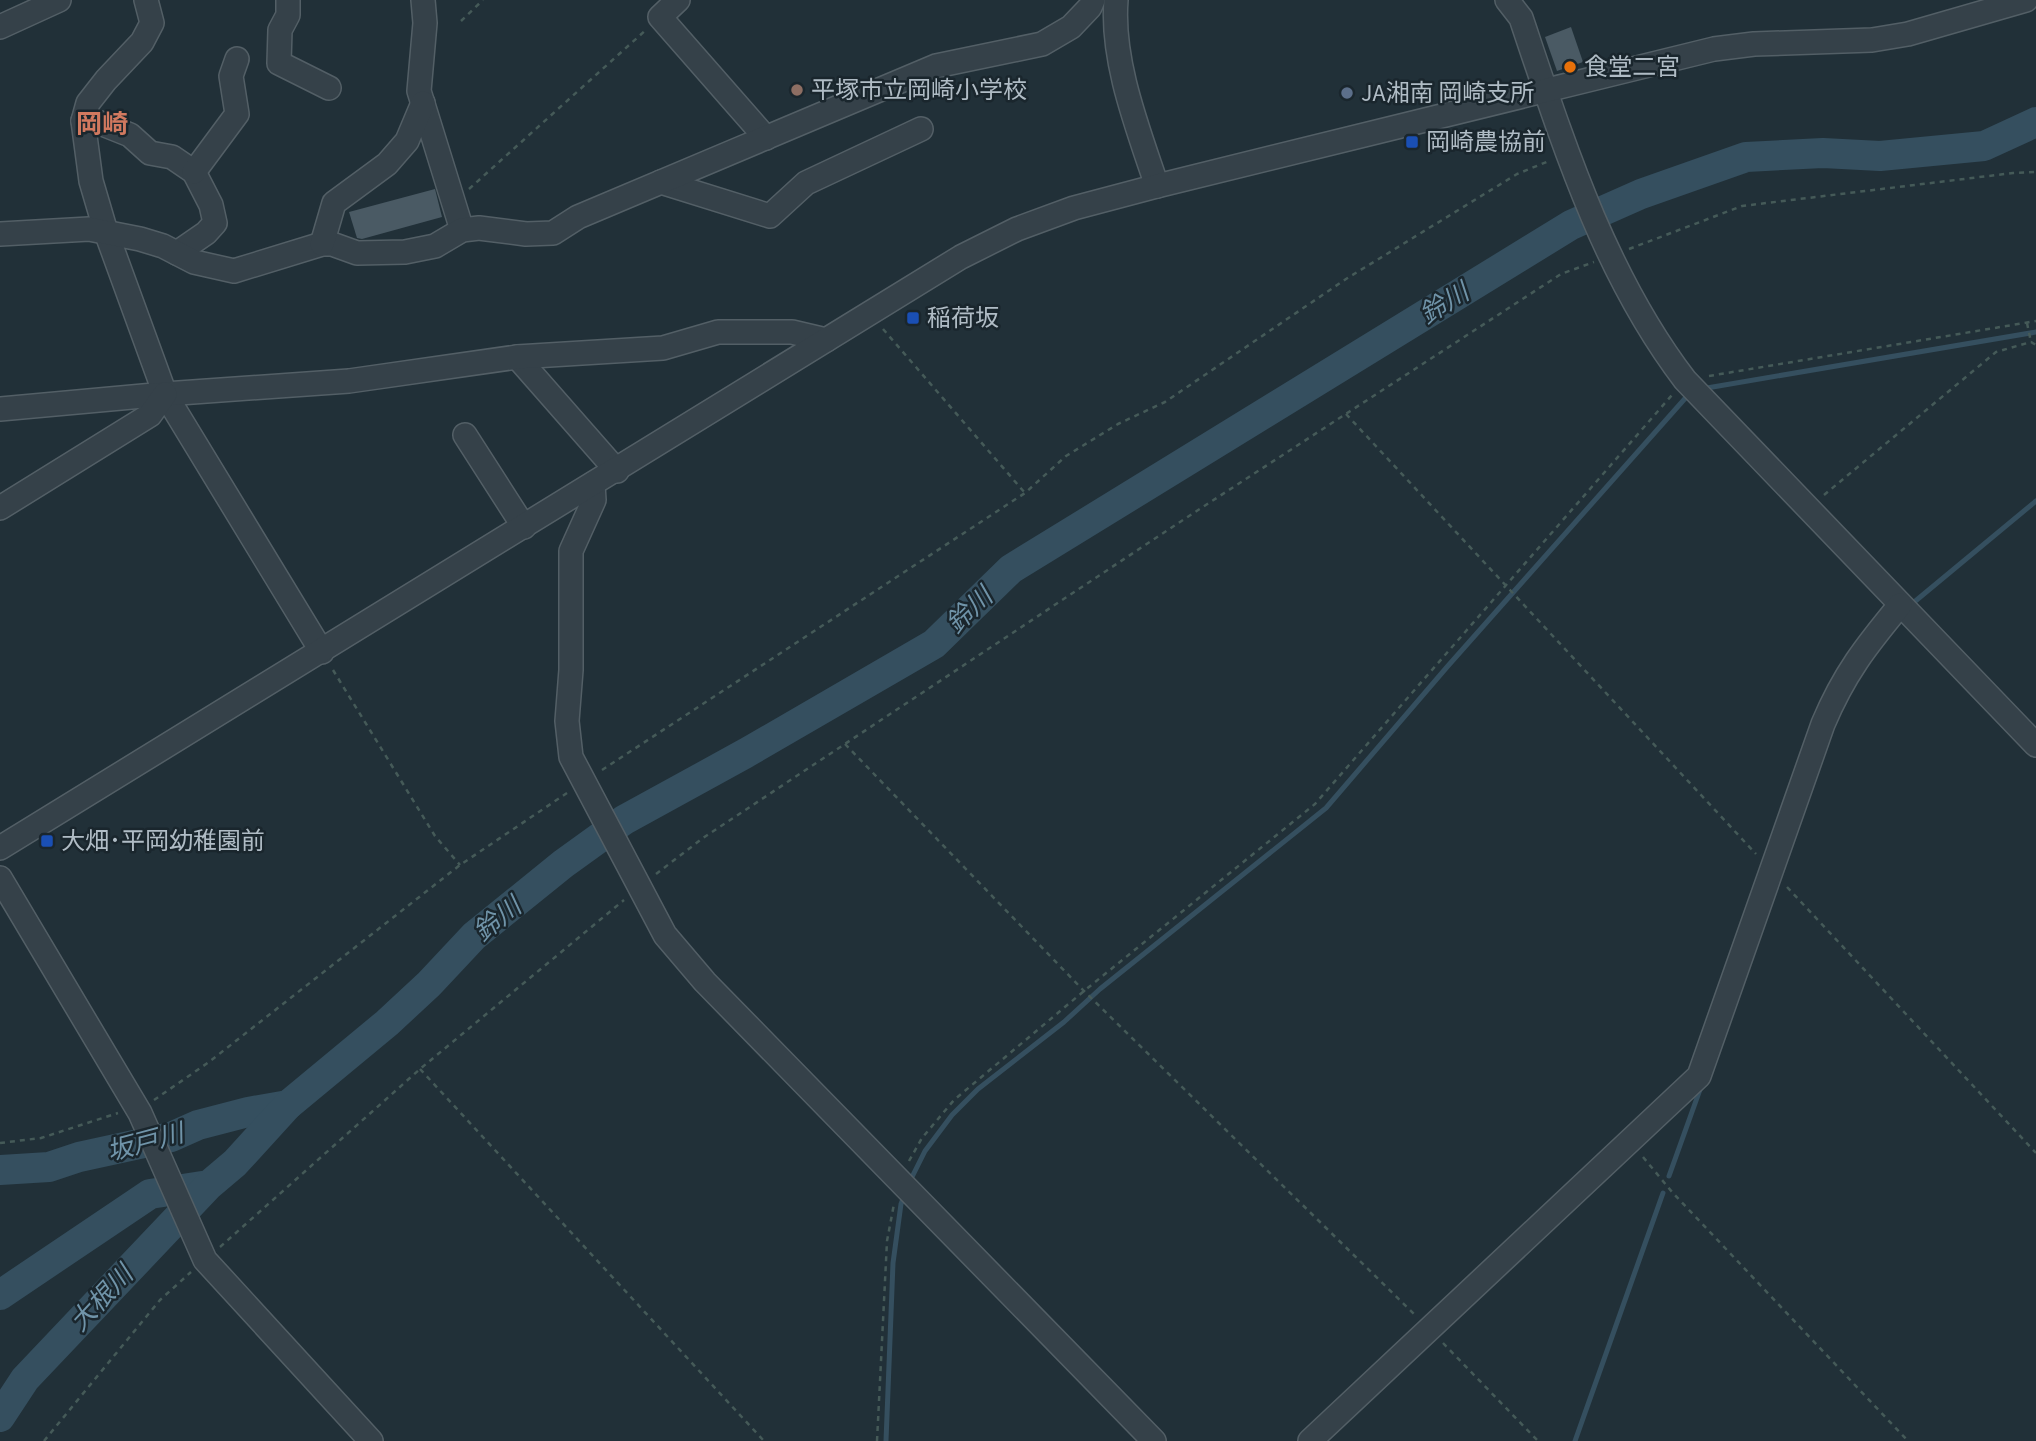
<svg xmlns="http://www.w3.org/2000/svg" width="2036" height="1441" font-family="'Source Sans 3','Noto Sans JP',sans-serif">
	<style>
		.lines { fill: none; stroke-linecap: round; stroke-linejoin: round }
		.stream { stroke: #354f5f; stroke-width: 5 }
		.river { stroke: #354f5f; stroke-width: 30 }
		.building { fill: #4a5a64 }
		.minor-casing { stroke: #535f66; stroke-width: 26 }
		.path { stroke: #455a58; stroke-width: 2.5; stroke-dasharray: 5 5; stroke-linecap: butt }
		.minor { stroke: #354149; stroke-width: 23 }
		.food-dot { fill: #e8710a; stroke: #1a262d; stroke-width: 2.5 }
		.education-dot { fill: #8d6e63; stroke: #1a262d; stroke-width: 2.5 }
		.service-dot { fill: #5c6f8a; stroke: #1a262d; stroke-width: 2.5 }
		.transit-dot { fill: #1a4fb4; stroke: #1a262d; stroke-width: 2.5 }
		.labels { text-anchor: middle; stroke-width: 5; stroke-linejoin: round; paint-order: stroke }
		.poi-label { font-size: 24px; fill: #b0bcc5; stroke: #1a262d; text-anchor: start }
		.neighbourhood-label { font-size: 26px; font-weight: bold; fill: #d1795f; stroke: #1a262d }
		.water-label { font-size: 26px; font-style: italic; fill: #7094a9; stroke: #1a262d }
	</style>
	<rect width="100%" height="100%" fill="#213038"/>
	<g class="lines">
		<g class="stream">
			<path d="M1701 389 2036 332"/>
			<path d="M1913 603 2036 501"/>
			<path d="M1669 1176 1702 1084"/>
			<path d="M910 1181 925 1151 952 1115 978 1089 1064 1022 1100 989 1326 808 1447 667 1689 394"/>
			<path d="M886 1441 893 1263 901 1204 905 1194"/>
			<path d="M1575 1441 1663 1193"/>
		</g>
		<g class="river">
			<path d="M0 1170 49 1167 79 1157 171 1137 198 1125 248 1112 288 1105"/>
			<path d="M0 1295 150 1194 202 1186"/>
			<path d="M0 1417 25 1379 209 1185 235 1163 288 1105 387 1023 429 984 474 936 563 864 624 820 746 753 934 644 1011 569 1571 225 1641 194 1746 157 1823 153 1880 156 1984 146 2036 122"/>
		</g>
	</g>
	<g class="building">
		<path d="M1571 27 1583 62 1557 71 1545 37Z"/>
		<path d="M435 189 442 217 362 239 357 238 349 212Z"/>
	</g>
	<g class="lines">
		<defs>
			<g id="minor">
				<path d="M146 0 152 23 142 42 106 80 88 103 83 121 91 181 106 232 165 394 322 652"/>
				<path d="M288 0V15L280 30 279 63 329 88"/>
				<path d="M423 0 425 23 419 91 462 230"/>
				<path d="M678 0 660 17 766 138"/>
				<path d="M1116 0C1111 61 1138 129 1157 186"/>
				<path d="M1507 0 1521 18C1563 143 1604 274 1685 380L2036 745"/>
				<path d="M0 27 59 0"/>
				<path d="M83 121 100 123 130 135 150 153 172 157 194 172 211 205 215 223 206 233 177 253"/>
				<path d="M194 172 237 114 231 76 237 59"/>
				<path d="M661 182 770 216 806 183 921 129"/>
				<path d="M0 234 89 229 140 239 163 246 194 262 234 271 322 244H332L357 253 405 252 435 246 462 230 479 228 526 234 553 233 578 217 936 66 1042 44 1071 27 1090 7 1093 0"/>
				<path d="M322 244 334 203 387 164 407 141 423 103"/>
				<path d="M517 357 617 471"/>
				<path d="M0 409 165 394 349 381 517 357 663 348 718 332H792L826 340"/>
				<path d="M465 435 524 527"/>
				<path d="M593 484 594 500 571 551V670L567 721 571 757 665 935 705 982 1154 1441"/>
				<path d="M0 508 150 415 165 394"/>
				<path d="M0 848 961 257 1017 229 1074 208 1157 186 1714 49 1754 44 1872 40 1908 34 2026 0"/>
				<path d="M0 878 140 1113 205 1260 371 1441"/>
				<path d="M1310 1441 1699 1076 1823 724C1844 674 1866 646 1900 605"/>
			</g>
		</defs>
		<use href="#minor" class="minor-casing"/>
		<g class="path">
			<path d="M461 21 483 0"/>
			<path d="M469 189 647 29"/>
			<path d="M1629 249 1742 206 2013 173 2036 172"/>
			<path d="M2027 323 2031 342"/>
			<path d="M883 329 1025 493"/>
			<path d="M1709 376 2036 321"/>
			<path d="M1346 414 1756 854"/>
			<path d="M1824 495 1996 352 2031 342 2036 345"/>
			<path d="M333 670 435 836 460 865"/>
			<path d="M845 744 1084 991 1416 1316"/>
			<path d="M602 770 1025 493 1066 456 1118 424 1165 402 1346 279 1517 174 1549 161"/>
			<path d="M656 874 703 838 1192 514 1561 274 1594 262"/>
			<path d="M1787 887 2036 1153"/>
			<path d="M420 1069 764 1441"/>
			<path d="M154 1100 209 1062 460 865 567 793"/>
			<path d="M0 1143 41 1138 118 1113"/>
			<path d="M1643 1157 1672 1192 1908 1441"/>
			<path d="M909 1161 922 1138 954 1100 1084 991 1315 804 1672 395"/>
			<path d="M220 1247 420 1069 624 900"/>
			<path d="M1443 1343 1538 1441"/>
			<path d="M44 1441 160 1300 191 1272"/>
			<path d="M877 1441 887 1241 894 1204"/>
		</g>
		<use href="#minor" class="minor"/>
	</g>
	<circle class="food-dot" cx="1570" cy="67" r="7"/>
	<circle class="education-dot" cx="797" cy="90" r="7"/>
	<circle class="service-dot" cx="1347" cy="93" r="7"/>
	<g class="transit-dot">
		<rect x="1405" y="135" width="14" height="14" rx="3.5"/>
		<rect x="906" y="311" width="14" height="14" rx="3.5"/>
		<rect x="40" y="834" width="14" height="14" rx="3.5"/>
	</g>
	<g class="labels">
		<g class="poi-label">
			<text x="1584" y="75">食堂二宮</text>
			<text x="811" y="98">平塚市立岡崎小学校</text>
			<text x="1361" y="101">JA湘南 岡崎支所</text>
			<text x="1426" y="150">岡崎農協前</text>
			<text x="927" y="326">稲荷坂</text>
			<text x="61" y="849">大畑･平岡幼稚園前</text>
		</g>
		<g class="neighbourhood-label">
			<text x="102" y="133">岡崎</text>
		</g>
		<g class="water-label">
			<text transform="translate(1444 303) rotate(-32)" y="9">鈴川</text>
			<text transform="translate(969 610) rotate(-44)" y="9">鈴川</text>
			<text transform="translate(497 919) rotate(-39)" y="9">鈴川</text>
			<text transform="translate(145 1142) rotate(-15)" y="9">坂戸川</text>
			<text transform="translate(101 1298) rotate(-47)" y="9">大根川</text>
		</g>
	</g>
</svg>
